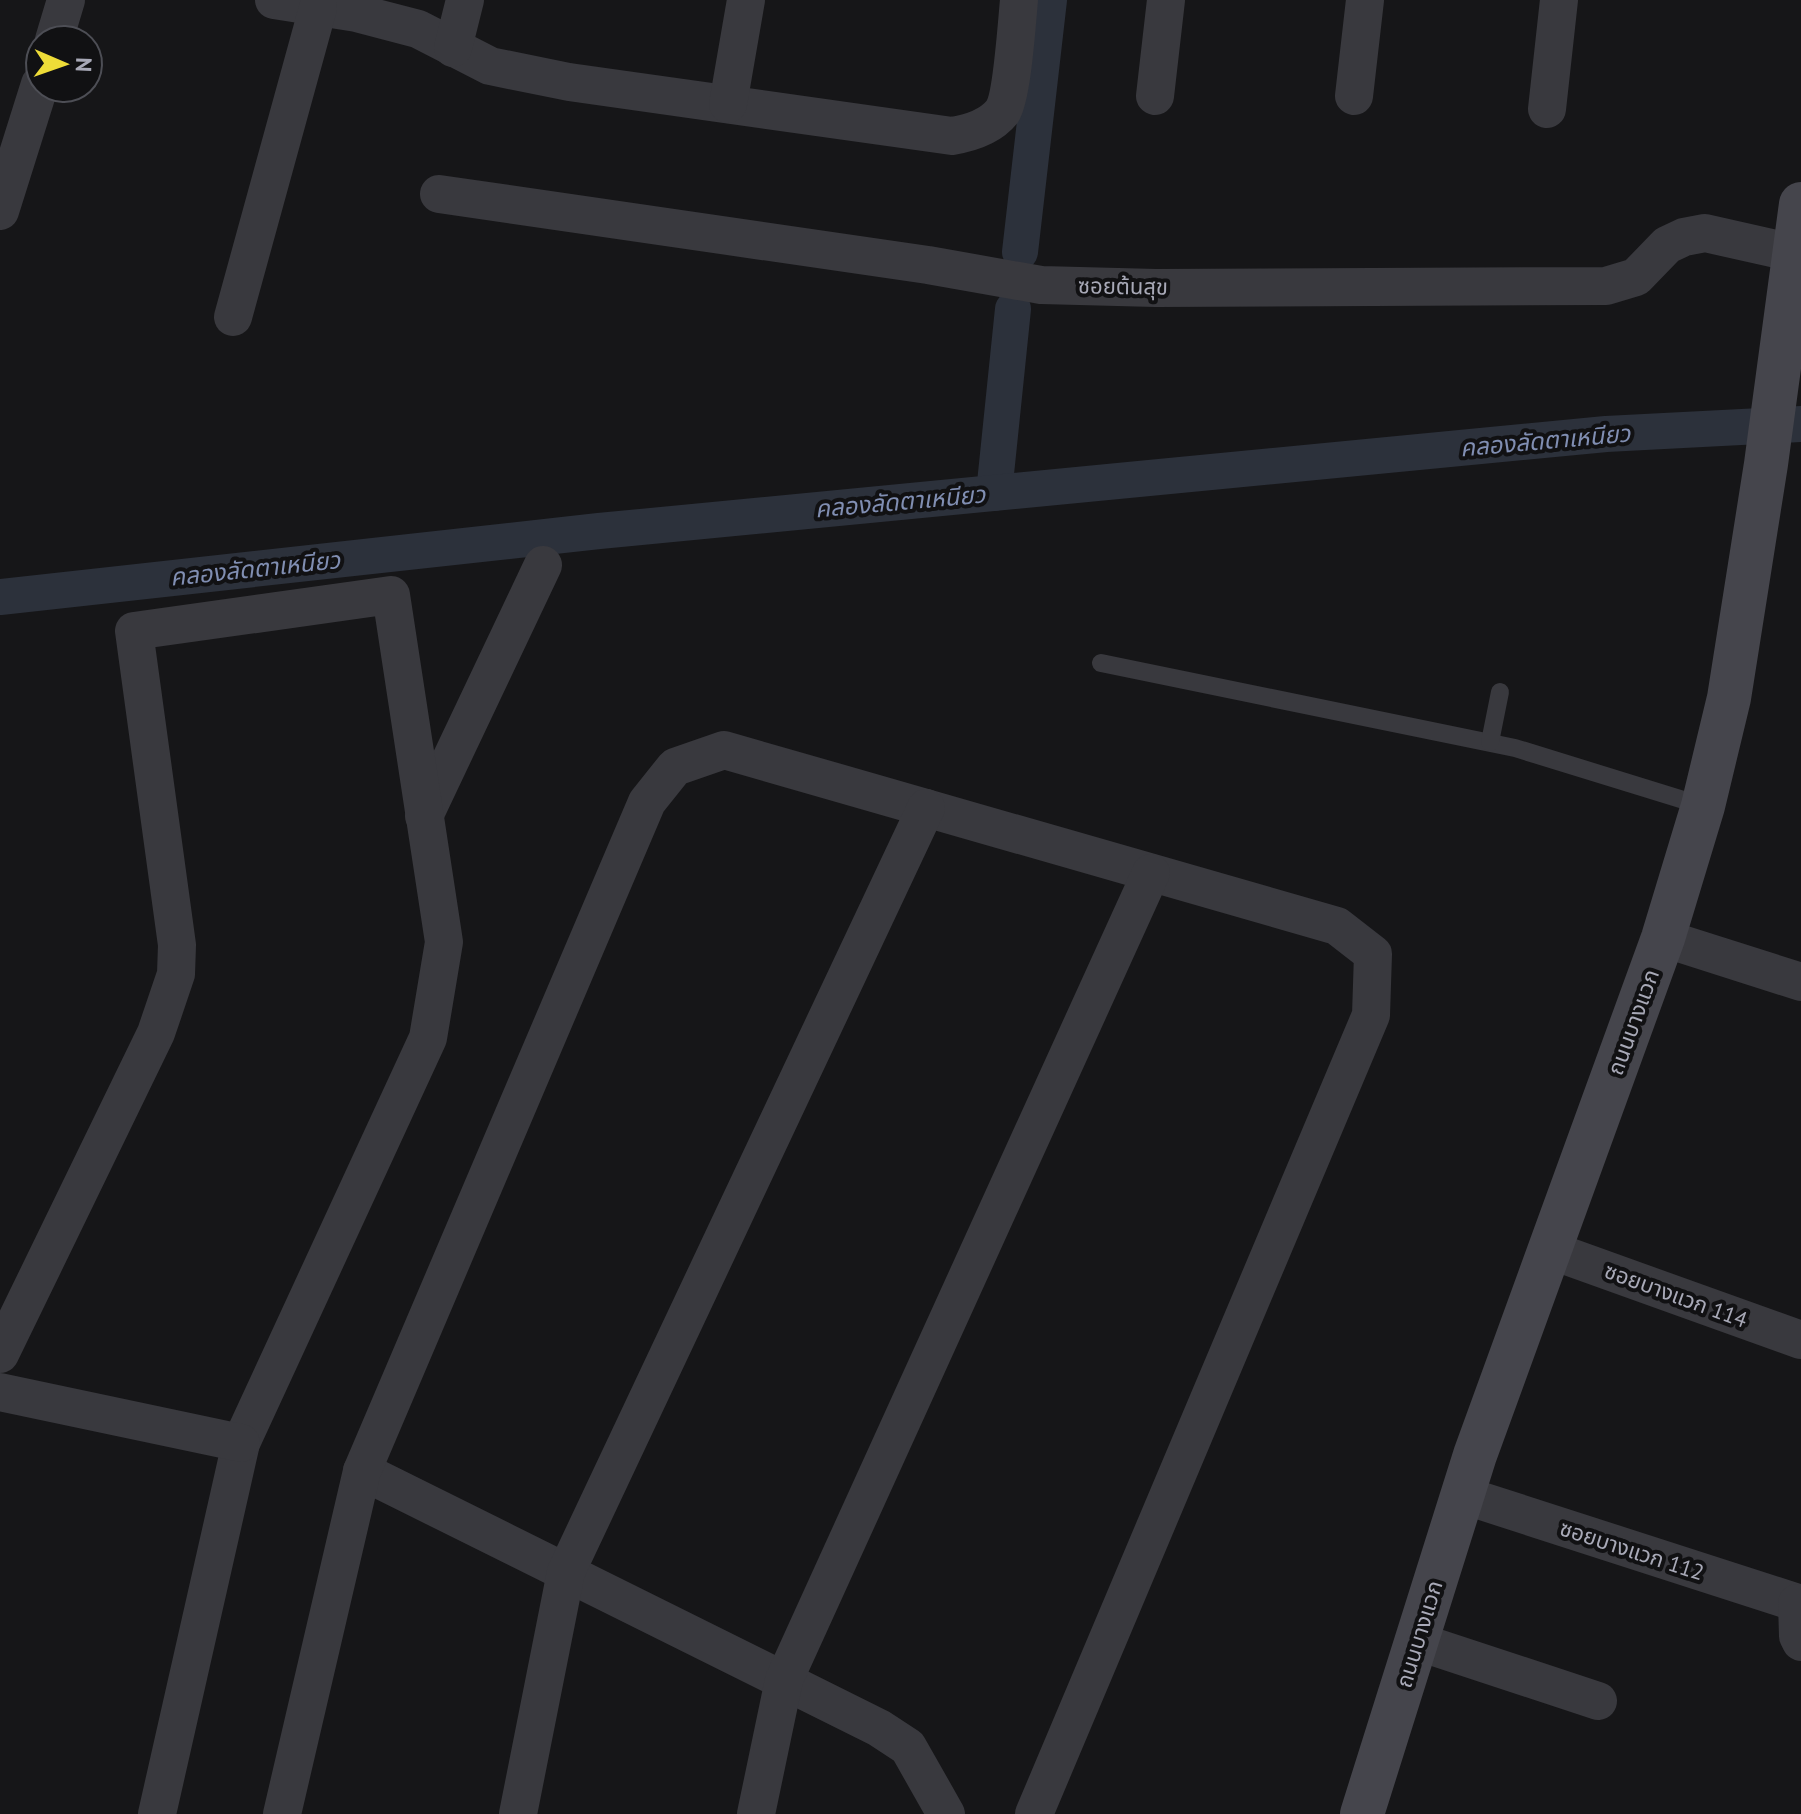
<svg xmlns="http://www.w3.org/2000/svg" width="1801" height="1814" font-family="'PT Sans','Noto Sans Thai',sans-serif">
	<style>
		.lines { fill: none; stroke-linecap: round; stroke-linejoin: round }
		.canal { stroke: #2c313b; stroke-width: 36 }
		.lane { stroke: #39393e; stroke-width: 18 }
		.street { stroke: #39393e; stroke-width: 38 }
		.secondary { stroke: #45454c; stroke-width: 44 }
		.labels { text-anchor: middle; stroke-width: 8; stroke-linejoin: round; paint-order: stroke }
		.street-label { font-size: 22px; fill: #a8a9b7; stroke: #111113 }
		.water-label { font-size: 24px; font-style: italic; fill: #808eb2; stroke: #111113 }
	</style>
	<rect width="100%" height="100%" fill="#161618"/>
	<g class="lines">
		<g class="canal">
			<path d="M1020 252 1049 0"/>
			<path d="M994 493 1013 309"/>
			<path d="M0 597 599 531 1606 434 1801 424"/>
		</g>
		<g class="lane">
			<path d="M1101 663 1515 748 1703 806"/>
			<path d="M1490 742 1500 692"/>
		</g>
		<g class="street">
			<path d="M274 0 357 13 418 29 490 66 569 82 952 136C970 133 990 127 1002 112 1012 98 1017 21 1019 0"/>
			<path d="M54 40 66 0"/>
			<path d="M453 48 465 0"/>
			<path d="M1155 96 1166 0"/>
			<path d="M1354 96 1365 0"/>
			<path d="M728 104 746 0"/>
			<path d="M1547 109 1559 0"/>
			<path d="M439 194 928 265 1041 285 1156 288 1606 286 1636 277 1667 245 1684 237 1705 233 1794 253"/>
			<path d="M0 211 40 84"/>
			<path d="M233 317 318 8"/>
			<path d="M424 816 543 565"/>
			<path d="M1663 938 1801 982"/>
			<path d="M1550 1250 1801 1340"/>
			<path d="M0 1354 156 1033 176 974 177 945 134 631 391 595 444 942 428 1038 241 1443 157 1814"/>
			<path d="M0 1392 241 1443"/>
			<path d="M362 1471 879 1728 908 1747 946 1814"/>
			<path d="M1463 1495 1801 1604"/>
			<path d="M1797 1603 1798 1636 1801 1642"/>
			<path d="M1416 1641 1598 1701"/>
			<path d="M282 1814 362 1471 647 802 675 767 724 750 1337 926 1373 954 1371 1015 1034 1814"/>
			<path d="M518 1814 566 1572 926 808"/>
			<path d="M756 1814 784 1680 1151 873"/>
		</g>
		<path class="secondary" d="M1362 1814 1475 1455 1663 938 1703 806 1729 698 1766 464 1801 204"/>
	</g>
	<g class="labels">
		<g class="street-label">
			<text transform="translate(1123 286) rotate(1)" y="8">ซอยต้นสุข</text>
			<text transform="translate(1633 1022) rotate(-70)" y="8">ถนนบางแวก</text>
			<text transform="translate(1676 1295) rotate(20)" y="8">ซอยบางแวก 114</text>
			<text transform="translate(1632 1550) rotate(18)" y="8">ซอยบางแวก 112</text>
			<text transform="translate(1419 1634) rotate(-73)" y="8">ถนนบางแวก</text>
		</g>
		<g class="water-label">
			<text transform="translate(1545 441) rotate(-5)" y="8">คลองลัดตาเหนียว</text>
			<text transform="translate(900 502) rotate(-5)" y="8">คลองลัดตาเหนียว</text>
			<text transform="translate(255 569) rotate(-6)" y="8">คลองลัดตาเหนียว</text>
		</g>
	</g>
	<g transform="translate(64 64) rotate(92)"><circle r="38" fill="#111113" stroke="#4d4e55" stroke-width="2"/>
	<path d="M0-6L14 30L0 20L-14 30Z" fill="#eedc38"/>
	<text y="-12" font-size="22" font-weight="bold" text-anchor="middle" fill="#a8a9b7">N</text>
	</g>
</svg>
